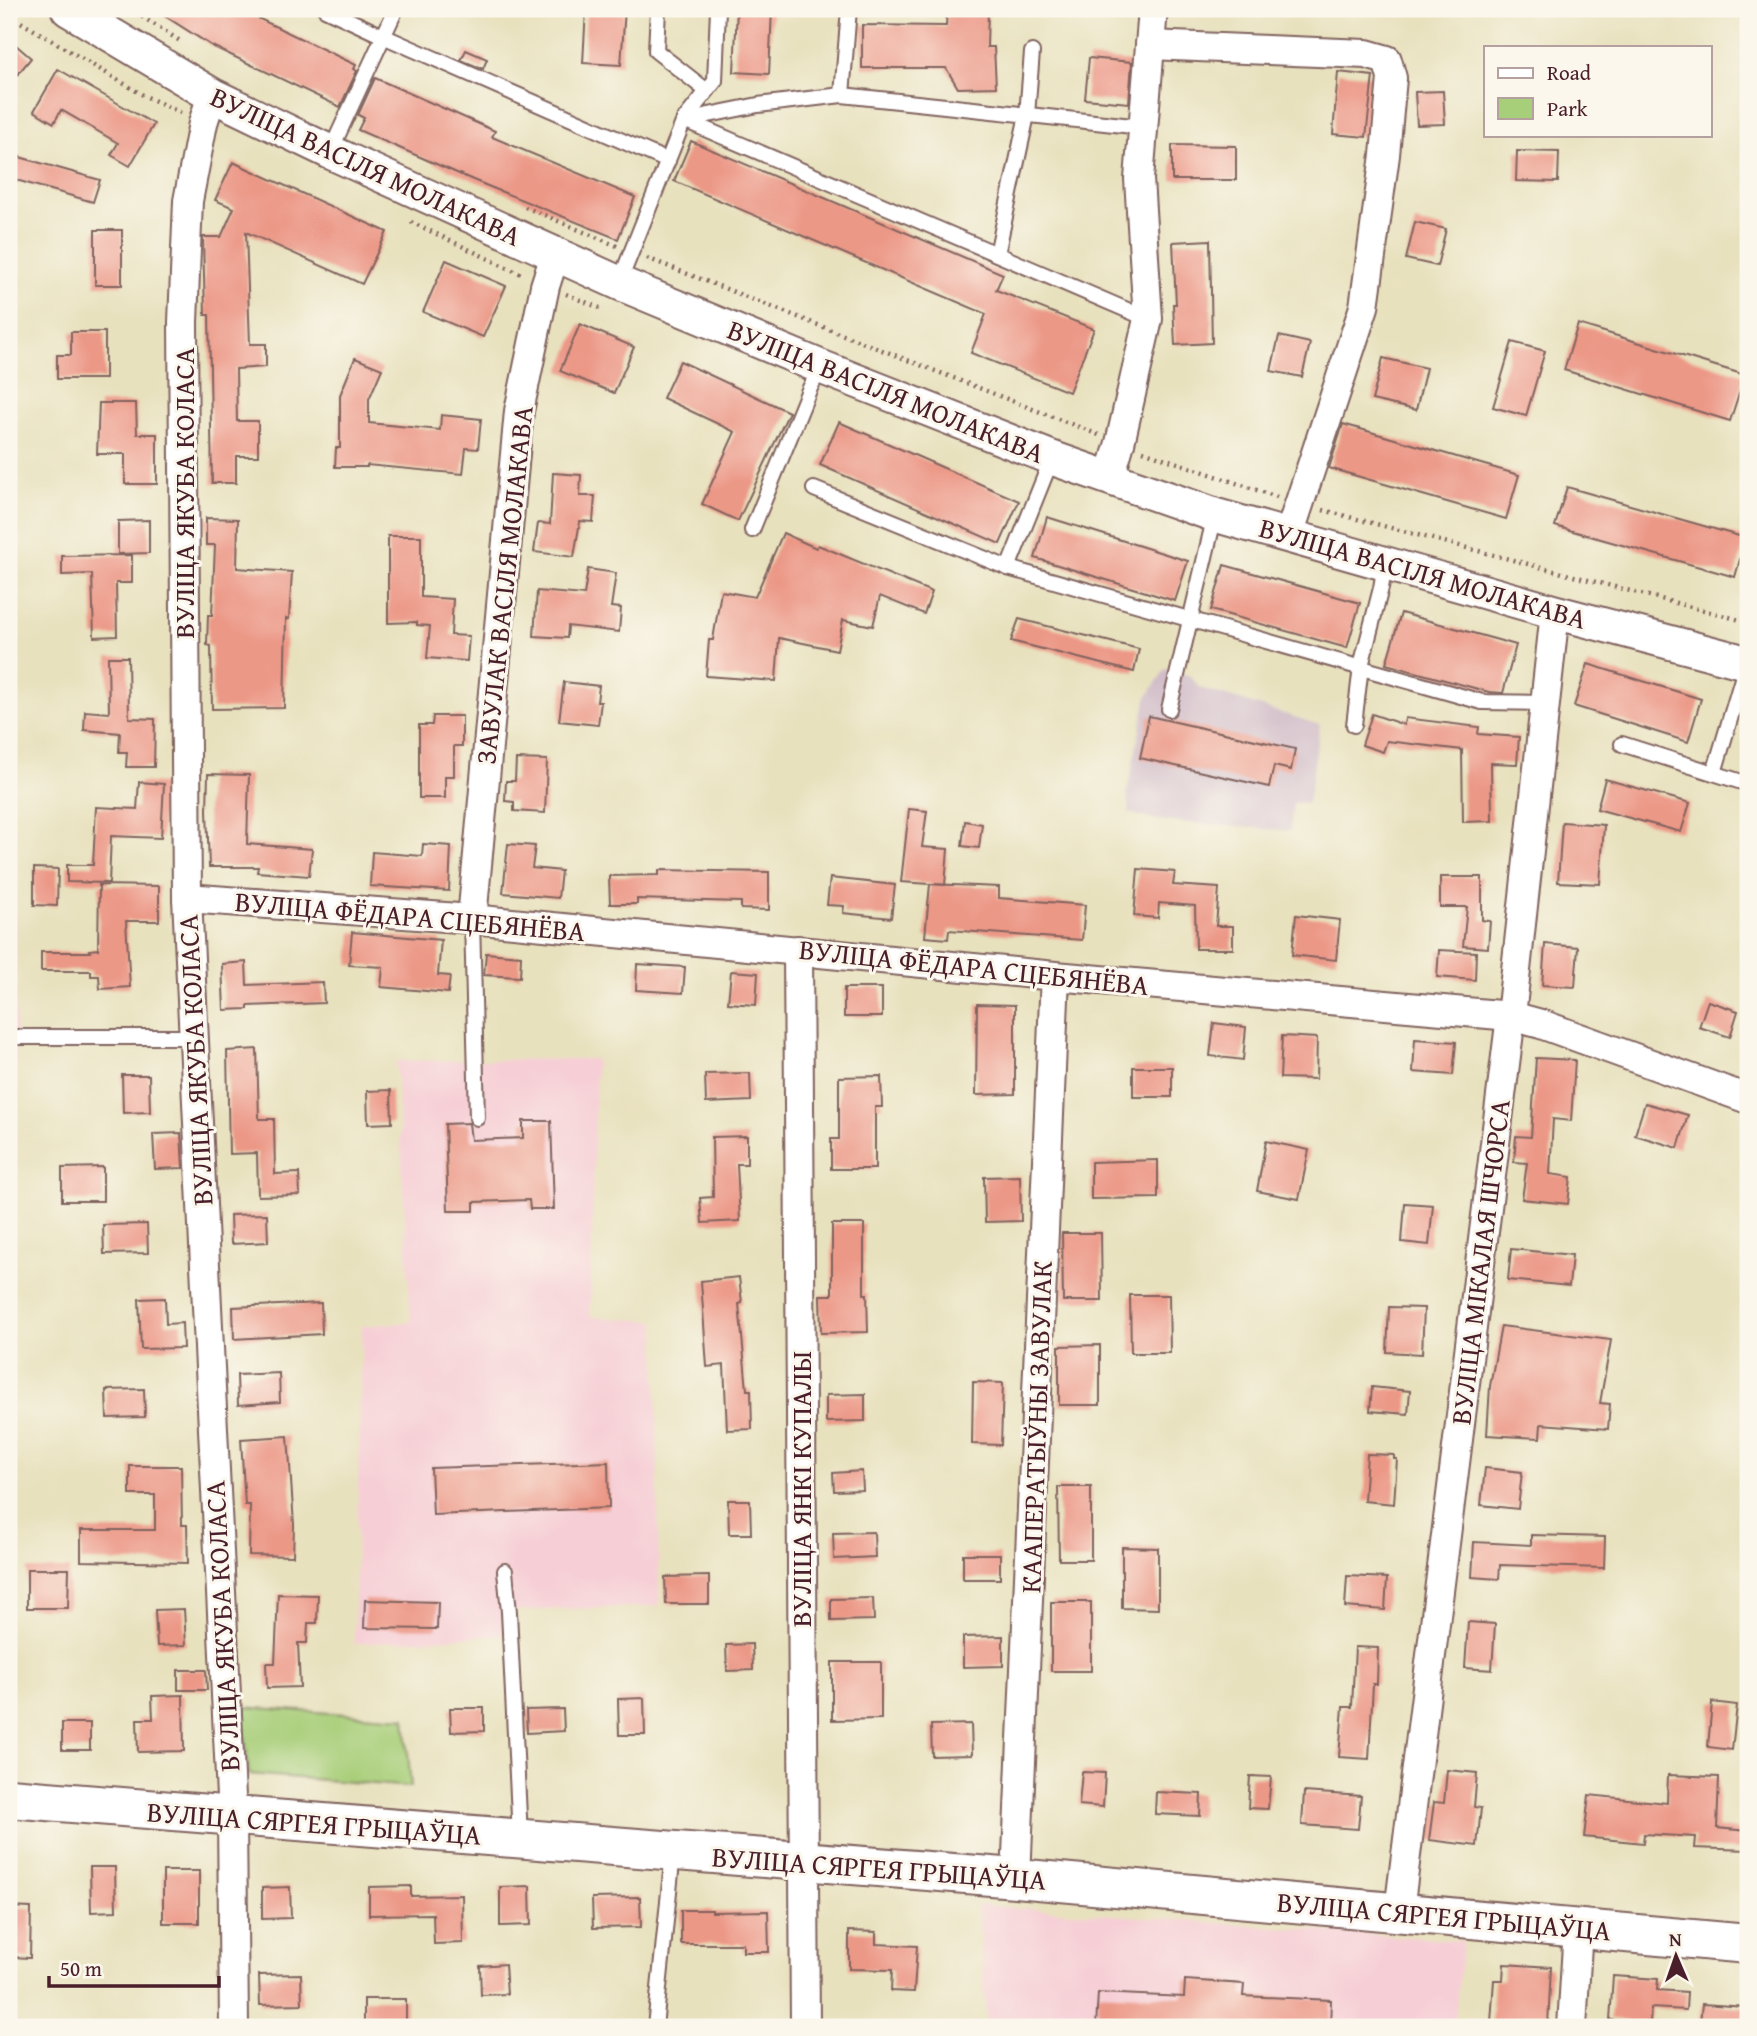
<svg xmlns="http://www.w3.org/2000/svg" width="1757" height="2036" font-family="'Gentium Book Plus',serif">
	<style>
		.built { fill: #f6cfd6 }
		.industrial { fill: #d1bdc9 }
		.green { fill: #a7ce78; stroke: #787652; stroke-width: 2 }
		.building { fill: #ec9887 }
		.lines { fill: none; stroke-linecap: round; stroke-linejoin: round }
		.service-casing { stroke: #81635e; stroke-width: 18 }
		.minor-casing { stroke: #81635e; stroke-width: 32 }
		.tertiary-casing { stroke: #81635e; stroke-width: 37 }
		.primary-casing { stroke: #81635e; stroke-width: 42 }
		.path { stroke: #81635e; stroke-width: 4.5; stroke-dasharray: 2 5; stroke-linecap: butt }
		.service { stroke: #fff; stroke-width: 14 }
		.minor { stroke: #fff; stroke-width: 28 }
		.tertiary { stroke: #fff; stroke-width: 33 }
		.primary { stroke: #fff; stroke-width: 38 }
		.labels { text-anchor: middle; stroke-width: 6; stroke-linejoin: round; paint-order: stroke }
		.street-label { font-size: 28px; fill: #4a1f2b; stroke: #fbf7ec }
	</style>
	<rect width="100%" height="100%" fill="#fbf7ec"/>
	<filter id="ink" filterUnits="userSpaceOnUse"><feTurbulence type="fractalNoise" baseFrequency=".0143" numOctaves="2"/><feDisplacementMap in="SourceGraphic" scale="14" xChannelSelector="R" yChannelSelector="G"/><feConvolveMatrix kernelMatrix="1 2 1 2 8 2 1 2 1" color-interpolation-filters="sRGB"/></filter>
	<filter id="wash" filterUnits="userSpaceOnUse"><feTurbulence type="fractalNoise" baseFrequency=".00686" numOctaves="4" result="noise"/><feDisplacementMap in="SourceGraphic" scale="28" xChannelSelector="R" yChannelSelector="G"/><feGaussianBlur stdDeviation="1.57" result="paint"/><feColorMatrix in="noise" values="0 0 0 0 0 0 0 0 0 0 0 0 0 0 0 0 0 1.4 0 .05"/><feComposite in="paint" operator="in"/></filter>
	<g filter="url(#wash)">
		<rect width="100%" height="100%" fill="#e8e1be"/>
		<g class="built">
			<path d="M16 828V1192H9V829Z"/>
			<path d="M596 1059 590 1317 656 1321 659 1606 502 1611V1635L354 1644 362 1326 411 1322 396 1061Z"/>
			<path d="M978 1905 1463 1941 1454 2027H987Z"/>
		</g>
		<path class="industrial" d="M1165 669 1190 676 1200 688 1320 725 1308 803H1293L1290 831 1156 820 1129 813 1127 792 1147 697Z"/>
		<path class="green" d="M242 1707 405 1718 411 1787 249 1774Z"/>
		<g id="blocks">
			<g class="building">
				<path d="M154 9H239L356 65 354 69 357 71 340 107 212 46Z"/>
				<path d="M586 9H625L621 65 583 63Z"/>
				<path d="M737 9H772L769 74 734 72Z"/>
				<path d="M947 9H988L987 47H994L996 87 958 88 946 68H862V25L946 26Z"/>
				<path d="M9 39 31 58 9 85Z"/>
				<path d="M466 50 487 59 483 69 461 60Z"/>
				<path d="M1089 58 1132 62 1129 103 1085 99Z"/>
				<path d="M58 69 154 124 130 166 111 155 118 143 61 110 54 123 34 111Z"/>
				<path d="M1338 72 1373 76 1366 137 1333 134Z"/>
				<path d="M375 78 495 131 492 137 635 197 618 239 473 180 358 130 364 118 358 115Z"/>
				<path d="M1443 91 1445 124 1417 125 1415 92Z"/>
				<path d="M691 141 1003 274 996 290 1094 329 1069 392 971 353 986 314 674 181Z"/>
				<path d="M1172 145 1236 146V180H1172Z"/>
				<path d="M1517 151 1559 152 1558 182 1516 181Z"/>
				<path d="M9 154 100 180 93 202 9 178Z"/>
				<path d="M233 162 387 232 362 284 246 232 250 344H266V367L236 369 237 421H258V456H236V483H212L209 315H205L203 237H221L234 208 215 200Z"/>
				<path d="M1415 222 1446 229 1437 266 1406 259Z"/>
				<rect x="95" y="230" width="27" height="55"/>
				<path d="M1210 240 1212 343 1175 345 1173 304H1176L1173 242Z"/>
				<path d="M446 260 506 286 483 337 423 312Z"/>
				<path d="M580 324 634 347 614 393 560 371Z"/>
				<path d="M1578 324 1745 375 1730 421 1564 370Z"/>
				<path d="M71 332H105V379H57V355H71Z"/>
				<path d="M1279 336 1310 343 1302 377 1271 371Z"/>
				<path d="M1512 342 1545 351 1526 416 1493 407Z"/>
				<path d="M355 358 382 369 369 399V423L440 430 441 415 481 419 478 449 466 448 463 474 367 465V467H335L336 448H340V395Z"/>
				<path d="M1383 358 1426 368 1416 410 1372 400Z"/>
				<path d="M680 361 789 412 738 521 702 504 735 432 663 398Z"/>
				<path d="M99 403H136L137 434H157V484H125V454H97Z"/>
				<path d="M839 422 1019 501 1000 544 820 465Z"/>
				<path d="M1343 424 1519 475 1506 519 1329 468Z"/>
				<path d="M553 473 581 475 580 496H595L593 522 580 521 574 557 534 552 538 523 550 524Z"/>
				<path d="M1567 487 1746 538 1735 577 1555 526Z"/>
				<path d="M1047 517 1188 561 1175 601 1035 558Z"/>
				<path d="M206 518 238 519 237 568 292 572 289 619 286 618 284 708 212 709 211 646 207 645 208 615H212L215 545H206Z"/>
				<path d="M149 520V553L118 554V521Z"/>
				<path d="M783 533 816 548 818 545 932 592 924 614 880 596 873 626 843 620 837 650 779 638 776 681 706 676 709 640H713L721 591 755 597Z"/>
				<path d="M388 536H421V597L453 599 451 635 469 636 467 661 427 658 430 626 417 625V622L388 623Z"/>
				<path d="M132 555V583H116L117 636 94 637 92 574 62 575V556Z"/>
				<path d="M1224 565 1360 603 1347 648 1211 610Z"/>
				<path d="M588 569 616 573 611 607 621 608 619 632 568 626 567 638 534 636 537 591 584 595Z"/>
				<path d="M1401 613 1516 645 1503 693 1489 692 1386 664Z"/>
				<path d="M1019 619 1139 649 1134 672 1011 641Z"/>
				<path d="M108 657H128L129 718 155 719 154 767H126L127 752H119L120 733 84 730 85 711 109 713Z"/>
				<path d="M1588 664 1701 699 1688 742 1574 706Z"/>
				<path d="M564 682 599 686 597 702H601L598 725 559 721Z"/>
				<path d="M1372 714 1404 725 1405 718 1479 727 1478 734 1519 737 1517 764 1491 763 1492 821 1463 822 1462 750 1387 741 1383 752 1362 745Z"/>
				<path d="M433 716H462V746H454V776H445V798H419V725H432Z"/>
				<path d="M1149 716 1295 749 1291 770 1274 766 1269 787 1140 758Z"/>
				<path d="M516 759 547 760 545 813 514 811V802L505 801 506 781H515Z"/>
				<path d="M208 774 249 775 247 844 312 849 309 876 257 872 258 867H209L207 810Z"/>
				<path d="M1605 779 1690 803 1681 832 1597 809Z"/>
				<path d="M139 782 164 784 161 838 111 836 109 883 67 882V865H93L96 807 137 809Z"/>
				<path d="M909 809 927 811 922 847 948 849 945 885 901 882Z"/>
				<path d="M965 821 982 824 979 848 962 846Z"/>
				<path d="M1562 822 1604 825 1600 884 1558 882Z"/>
				<path d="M423 844 451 846 449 891 370 886 372 852 422 856Z"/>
				<path d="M508 844 535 846 532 868 561 871 558 898 503 893Z"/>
				<path d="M34 868 58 869 57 906 34 905Z"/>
				<path d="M1138 869 1175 872 1173 885 1219 888 1216 926H1233V949H1196L1195 906 1159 903 1158 918 1134 916Z"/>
				<path d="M659 870 769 872V910L741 909V902L637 899V904H610L609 876 659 875Z"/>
				<path d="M1440 877H1482V920L1490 921 1488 948 1463 946 1467 907H1440Z"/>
				<path d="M830 878 895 885 891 918 843 913 844 906 827 905Z"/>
				<path d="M930 884 999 887V898L1085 905 1082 940 949 930 948 939 925 937Z"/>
				<path d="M99 885 159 886V921H126L130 987 100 989 99 976H91V971H41V952H90L89 950 98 949Z"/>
				<path d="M1296 915 1340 920 1336 960 1292 955Z"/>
				<path d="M352 932 441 940 438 975 450 976 448 993 381 987 383 967 349 965Z"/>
				<path d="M1545 944 1578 947 1575 987 1542 985Z"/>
				<path d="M1439 950 1476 952 1475 980 1437 977Z"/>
				<path d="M486 953 521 956 520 977 484 975Z"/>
				<path d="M246 962 247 985 323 982 324 1003 248 1006V1009L224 1010 222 964Z"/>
				<path d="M637 964 685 967 683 993 636 990Z"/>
				<path d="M731 971 758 973 756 1005 728 1003Z"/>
				<rect x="844" y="988" width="38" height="29"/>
				<path d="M1708 1001 1738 1011 1730 1037 1699 1027Z"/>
				<path d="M977 1004 1015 1005V1094L976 1095Z"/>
				<path d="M1214 1023 1246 1027 1243 1060 1210 1056Z"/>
				<path d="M1282 1036 1317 1038 1316 1079 1280 1078Z"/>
				<path d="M1415 1039 1456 1042 1453 1075 1413 1072Z"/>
				<path d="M257 1049 259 1119H274L275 1174 299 1173 300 1195 258 1196 257 1153 229 1154 227 1051Z"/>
				<path d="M1536 1058 1575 1060 1571 1121 1553 1119 1550 1174 1571 1177 1568 1204 1522 1199 1527 1163 1514 1162 1516 1136 1531 1137Z"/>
				<rect x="1133" y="1067" width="39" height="30"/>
				<path d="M750 1073 751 1101 706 1103 705 1074Z"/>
				<path d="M122 1075H149L150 1112 123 1113Z"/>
				<path d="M881 1076 882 1107H875V1169H831V1139H839V1077Z"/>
				<path d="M391 1090 392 1123 368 1124 367 1091Z"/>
				<path d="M1645 1103 1688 1115 1678 1148 1635 1135Z"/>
				<path d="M523 1121H551L554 1209H530L529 1200 474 1202V1211H448L445 1124 469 1123 471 1140 523 1138Z"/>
				<path d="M181 1133 183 1168 155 1169 153 1134Z"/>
				<path d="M747 1136V1164H737L740 1221 702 1223 700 1198 713 1197 712 1137Z"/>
				<path d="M1266 1141 1309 1150 1299 1199 1257 1191Z"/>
				<path d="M1158 1160V1198L1091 1199V1162Z"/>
				<path d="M103 1167V1201H62V1168Z"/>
				<path d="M1020 1176 1021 1221 985 1222 984 1177Z"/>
				<path d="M1405 1203 1433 1205 1429 1245 1402 1242Z"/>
				<path d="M267 1214 268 1242 231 1244 230 1215Z"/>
				<path d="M147 1224 148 1253 104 1254 103 1225Z"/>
				<path d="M832 1224H864V1294H867L868 1332 821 1333 820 1295H832Z"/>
				<path d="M1062 1233H1101L1102 1301H1063Z"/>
				<path d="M1511 1249 1572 1255 1569 1286 1508 1280Z"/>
				<path d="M739 1277 742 1303 739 1304 747 1390H751L752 1429 727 1430 724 1365 707 1367 701 1281Z"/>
				<path d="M1130 1295H1169L1170 1353H1131Z"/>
				<path d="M165 1298 166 1324 182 1323 183 1348 141 1349 139 1299Z"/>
				<path d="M321 1303 322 1334 234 1339 233 1307Z"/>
				<path d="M1389 1307 1424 1308 1422 1354 1387 1352Z"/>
				<path d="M1501 1326 1611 1340 1600 1403 1610 1404 1608 1429 1541 1424 1540 1438 1487 1435 1490 1386Z"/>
				<path d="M1100 1345V1405H1059V1346Z"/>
				<path d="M279 1373 280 1402 238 1405 237 1375Z"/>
				<path d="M973 1382 1003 1383 1001 1445 972 1444Z"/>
				<path d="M1372 1387 1410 1391 1408 1414 1370 1411Z"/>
				<path d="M144 1389 145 1417 107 1418 106 1390Z"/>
				<path d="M865 1394V1421L826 1422V1395Z"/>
				<path d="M288 1436 294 1525 293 1556 249 1555 250 1505H245L241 1439Z"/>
				<path d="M1367 1454 1394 1455V1459H1397L1394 1504 1364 1501Z"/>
				<path d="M608 1462 609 1508 433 1515 431 1468Z"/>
				<path d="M130 1466H181L182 1525H187L188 1563 81 1561V1530H155V1495H130Z"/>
				<path d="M1485 1468 1522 1472 1518 1509 1481 1505Z"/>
				<path d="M862 1471 863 1490 834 1491 833 1473Z"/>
				<path d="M1058 1487H1091V1560H1059Z"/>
				<path d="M728 1500H750L751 1534H729Z"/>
				<path d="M874 1532 875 1557 834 1559 833 1533Z"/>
				<path d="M1531 1535 1605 1537 1604 1568 1500 1565 1499 1579 1472 1577 1474 1542 1531 1545Z"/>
				<path d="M1122 1547 1158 1548V1609L1122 1608Z"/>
				<rect x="963" y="1554" width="37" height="25"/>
				<path d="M27 1569H69L68 1608H27Z"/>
				<path d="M709 1576V1604H666L665 1577Z"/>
				<path d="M1347 1576 1387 1578 1385 1610 1345 1607Z"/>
				<path d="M278 1594 318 1595 317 1623H308L307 1643H298L300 1687 267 1688 266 1663H275Z"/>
				<path d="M873 1598 874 1620 831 1621V1599Z"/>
				<path d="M365 1600 438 1602 437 1629 364 1628Z"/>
				<rect x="1051" y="1602" width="40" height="69"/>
				<path d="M184 1609 186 1645 157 1646 155 1610Z"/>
				<path d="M1468 1622 1495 1624 1492 1670 1465 1668Z"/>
				<path d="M1003 1636V1666L963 1667V1637Z"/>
				<path d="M752 1644 753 1670 727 1671 726 1645Z"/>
				<path d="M1355 1647 1378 1648 1377 1684H1373L1369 1759 1339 1757 1343 1707H1352Z"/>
				<path d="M832 1662H881V1719L832 1720Z"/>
				<path d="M178 1670H206L207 1690H178Z"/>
				<path d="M183 1695 184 1751 138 1752 137 1719H153L152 1696Z"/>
				<path d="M644 1698 645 1735H619L618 1699Z"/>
				<path d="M1712 1702 1737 1705 1732 1750 1708 1747Z"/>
				<path d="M450 1708H484V1731L451 1732Z"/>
				<path d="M563 1709 564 1731 527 1733 526 1710Z"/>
				<rect x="62" y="1723" width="28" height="27"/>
				<path d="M971 1724 972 1755 932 1756 931 1725Z"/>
				<path d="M1447 1770 1477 1773 1474 1807 1481 1808 1477 1846 1429 1840 1434 1802 1444 1803Z"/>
				<path d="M1082 1772 1105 1773 1103 1807 1079 1805Z"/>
				<path d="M1668 1775 1719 1777 1717 1828 1748 1831V1850L1694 1848 1695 1837 1644 1834 1643 1843 1584 1837 1589 1795 1667 1803Z"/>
				<path d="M1250 1776 1271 1777 1268 1809 1248 1808Z"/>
				<path d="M1156 1792 1201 1794 1200 1816 1155 1814Z"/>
				<path d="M1304 1792 1361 1796 1358 1829 1302 1825Z"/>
				<path d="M90 1867H115L116 1911 91 1912Z"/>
				<rect x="163" y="1871" width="36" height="52"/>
				<path d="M411 1886V1896L462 1895 463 1943 434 1944 433 1914 369 1915V1887Z"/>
				<path d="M530 1886 531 1925 500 1926V1887Z"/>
				<path d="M290 1887 291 1918 262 1919V1888Z"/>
				<path d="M640 1897 641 1927 593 1928 592 1898Z"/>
				<path d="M9 1907 31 1908 30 1958 9 1957Z"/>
				<path d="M681 1910H712V1912L768 1911 769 1952H743V1944H681Z"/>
				<path d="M849 1931 876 1932V1944L917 1946 914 1992 891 1991 892 1970 849 1969Z"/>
				<path d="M505 1964 507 1994 481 1995 480 1966Z"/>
				<path d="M1504 1964 1551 1967 1548 2025 1491 2022 1494 1980H1503Z"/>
				<path d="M301 1974 302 2004 260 2005 259 1975Z"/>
				<path d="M1613 1976 1658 1979 1657 1990 1687 1992 1686 2010 1651 2008 1650 2023 1610 2020Z"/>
				<path d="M1185 1980 1244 1984 1243 1996 1331 2000 1330 2027H1096L1098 1993 1184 1997Z"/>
				<rect x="364" y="1999" width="42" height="28"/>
				<path d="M1702 2004 1746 2007 1744 2027H1713L1714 2024 1700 2023Z"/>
			</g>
		</g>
	</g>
	<g filter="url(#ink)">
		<use href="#blocks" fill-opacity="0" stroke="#81635e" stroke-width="2"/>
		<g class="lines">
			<defs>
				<g id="service">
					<path d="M325 9 383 36 668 161"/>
					<path d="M658 9 656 51 707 91"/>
					<path d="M842 95 849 9"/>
					<path d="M684 120 1148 319"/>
					<path d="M684 120 758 105 842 95 1142 127"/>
					<path d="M330 152 396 9"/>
					<path d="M997 254 1027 115 1032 52"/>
					<path d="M619 283 684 120 715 81 718 9"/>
					<path d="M814 489 1008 568 1482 702 1544 703"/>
					<path d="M752 530 809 390 821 367"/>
					<path d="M1008 568 1052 458"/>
					<path d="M1169 709 1215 515"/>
					<path d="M1354 725 1361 666 1381 588 1385 564"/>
					<path d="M1622 744 1748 784"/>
					<path d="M1714 773 1747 662"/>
					<path d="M472 919 477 1118"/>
					<path d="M9 1037H193"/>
					<path d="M505 1571 509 1612 520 1837"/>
					<path d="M655 2027 673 1853"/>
				</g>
				<g id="minor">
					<path d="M1150 45 1366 54 1387 60 1392 78 1385 155 1364 307 1289 535"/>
					<path d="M212 95 203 123 188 201 183 322 187 898 232 1817 234 2027"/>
					<path d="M1110 477 1120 443 1148 319 1139 179 1153 9"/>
					<path d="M187 898 472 919 1055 976 1511 1016 1541 1024 1748 1099"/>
					<path d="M472 919 519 411 545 286 555 255"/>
					<path d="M798 950 805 2027"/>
					<path d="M1016 1878 1055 976"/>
					<path d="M1399 1911 1511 1016 1555 612"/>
					<path d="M1572 2027 1578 1928"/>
				</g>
				<path id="tertiary" d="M68 9 212 95 330 152 619 283 821 367 1052 458 1215 515 1555 612 1748 663"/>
				<path id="primary" d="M9 1798 1016 1878 1748 1944"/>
			</defs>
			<use href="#service" class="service-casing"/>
			<use href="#minor" class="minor-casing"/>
			<use href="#tertiary" class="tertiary-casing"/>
			<use href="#primary" class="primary-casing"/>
			<g class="path">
				<path d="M130 9 180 41"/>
				<path d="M9 15 143 95 181 113"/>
				<path d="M525 207 617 246"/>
				<path d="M411 222 523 275"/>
				<path d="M647 258 1099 435"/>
				<path d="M566 294 600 308"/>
				<path d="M1143 451 1277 497"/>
				<path d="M1323 510 1748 622"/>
			</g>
			<use href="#service" class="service"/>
			<use href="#minor" class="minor"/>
			<use href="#tertiary" class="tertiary"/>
			<use href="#primary" class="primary"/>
		</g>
	</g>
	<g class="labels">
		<g class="street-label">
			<text transform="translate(366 166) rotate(25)" y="10">ВУЛІЦА ВАСІЛЯ МОЛАКАВА</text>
			<text transform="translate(886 391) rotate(22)" y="10">ВУЛІЦА ВАСІЛЯ МОЛАКАВА</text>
			<text transform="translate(184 493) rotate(-90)" y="10">ВУЛІЦА ЯКУБА КОЛАСА</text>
			<text transform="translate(1423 573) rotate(16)" y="10">ВУЛІЦА ВАСІЛЯ МОЛАКАВА</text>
			<text transform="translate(504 585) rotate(-84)" y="10">ЗАВУЛАК ВАСІЛЯ МОЛАКАВА</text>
			<text transform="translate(410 916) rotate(5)" y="10">ВУЛІЦА ФЁДАРА СЦЕБЯНЁВА</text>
			<text transform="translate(974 967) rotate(6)" y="10">ВУЛІЦА ФЁДАРА СЦЕБЯНЁВА</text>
			<text transform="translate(195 1060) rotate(-93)" y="10">ВУЛІЦА ЯКУБА КОЛАСА</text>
			<text transform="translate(1480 1262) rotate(-83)" y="10">ВУЛІЦА МІКАЛАЯ ШЧОРСА</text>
			<text transform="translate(1036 1427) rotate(-88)" y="10">КААПЕРАТЫЎНЫ ЗАВУЛАК</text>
			<text transform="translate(801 1489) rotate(-90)" y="10">ВУЛІЦА ЯНКІ КУПАЛЫ</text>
			<text transform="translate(222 1626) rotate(-93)" y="10">ВУЛІЦА ЯКУБА КОЛАСА</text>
			<text transform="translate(314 1823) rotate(4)" y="10">ВУЛІЦА СЯРГЕЯ ГРЫЦАЎЦА</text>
			<text transform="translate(879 1868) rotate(4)" y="10">ВУЛІЦА СЯРГЕЯ ГРЫЦАЎЦА</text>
			<text transform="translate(1444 1916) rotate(5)" y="10">ВУЛІЦА СЯРГЕЯ ГРЫЦАЎЦА</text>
		</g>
	</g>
	<rect width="1757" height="2036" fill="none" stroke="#fbf7ec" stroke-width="35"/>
	<rect x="1484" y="46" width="228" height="91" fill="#fbf7ec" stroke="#b4a19f" stroke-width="2"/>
	<rect x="1498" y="68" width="35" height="10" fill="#ffffff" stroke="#b4a19f" stroke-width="2"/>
	<text x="1547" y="80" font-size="21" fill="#4a1f2b">Road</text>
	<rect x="1498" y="98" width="35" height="21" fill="#a7ce78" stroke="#b4a19f" stroke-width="2"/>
	<text x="1547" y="116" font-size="21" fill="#4a1f2b">Park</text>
	<g transform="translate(1676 1956) rotate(358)" stroke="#fbf7ec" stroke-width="5" paint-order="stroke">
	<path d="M0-5L12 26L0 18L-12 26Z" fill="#4a1f2b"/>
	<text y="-10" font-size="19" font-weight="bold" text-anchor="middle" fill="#4a1f2b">N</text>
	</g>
	<path d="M49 1976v10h170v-10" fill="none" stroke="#4a1f2b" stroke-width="3.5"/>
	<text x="60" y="1976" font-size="21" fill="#4a1f2b" stroke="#fbf7ec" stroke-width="5" paint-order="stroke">50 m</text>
</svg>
